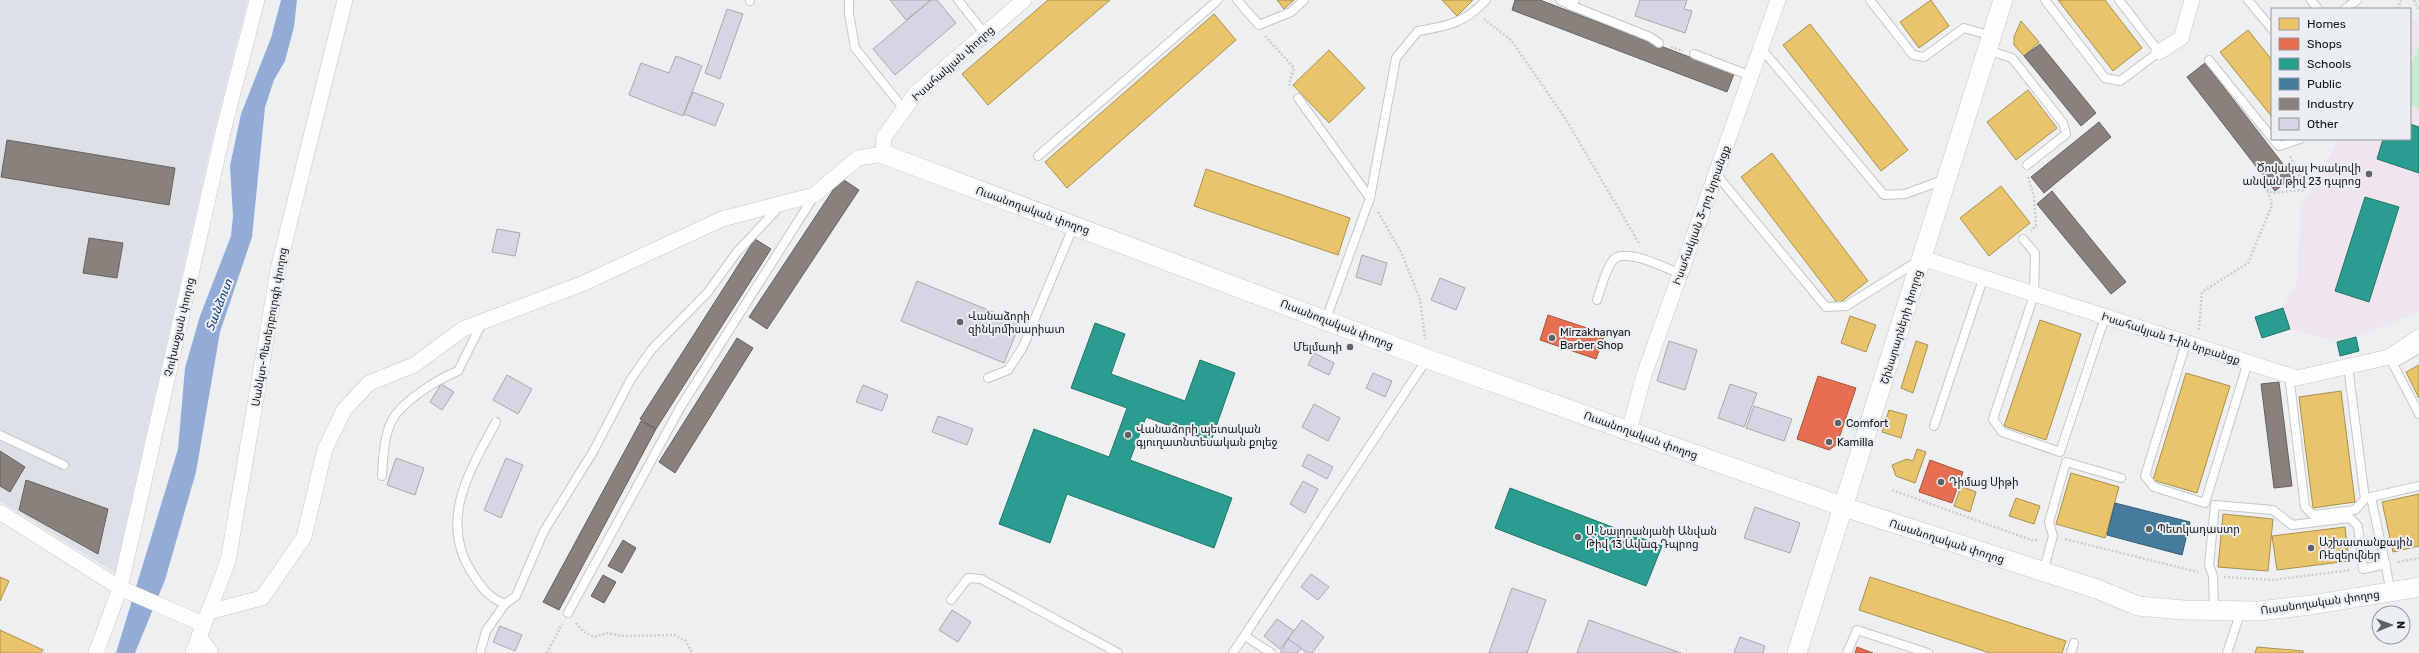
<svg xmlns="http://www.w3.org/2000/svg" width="2419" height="653" font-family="Rubik,'Noto Sans Armenian',sans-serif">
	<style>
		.built { fill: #dde1e7 }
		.education { fill: #f0e5ed }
		.green { fill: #caeacf }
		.water { fill: #92acd7 }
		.homes { fill: #e9c46a; stroke: #a99051 }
		.shops { fill: #e76f51; stroke: #a85440 }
		.schools { fill: #2a9d8f; stroke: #24746b }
		.public { fill: #457b9d; stroke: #375d75 }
		.industry { fill: #8a817c; stroke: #67615e }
		.building { fill: #d6d5e3; stroke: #a8a9aa }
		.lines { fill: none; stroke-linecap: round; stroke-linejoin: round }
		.service-casing { stroke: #c6c7c9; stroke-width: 10 }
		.minor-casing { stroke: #c6c7c9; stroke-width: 16 }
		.tertiary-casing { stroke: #c6c7c9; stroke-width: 20 }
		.path { stroke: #cccdce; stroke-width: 2.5; stroke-dasharray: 2 2; stroke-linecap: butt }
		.service { stroke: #fcfdfd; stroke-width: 8 }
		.minor { stroke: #fcfdfd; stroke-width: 15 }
		.tertiary { stroke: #fcfdfd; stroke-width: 19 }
		.poi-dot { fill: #616264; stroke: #ebeef3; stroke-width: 1.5 }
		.labels { text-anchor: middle; stroke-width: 4; stroke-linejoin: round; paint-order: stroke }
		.street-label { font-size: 11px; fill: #151618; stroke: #ebeef3 }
		.poi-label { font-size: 11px; fill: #151618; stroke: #ebeef3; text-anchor: start }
		.water-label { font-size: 12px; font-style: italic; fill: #08347b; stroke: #ebeef3 }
	</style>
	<rect width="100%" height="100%" fill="#edeff1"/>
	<path class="built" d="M0 0H248L215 128 115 573 0 501Z"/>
	<path class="education" d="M2410 17 2419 21V312L2356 337 2337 342 2290 329 2283 308 2297 282 2301 208 2339 139H2410Z"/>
	<path class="green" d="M2419 45V109L2410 105V67Z"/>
	<path class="water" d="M281 0H297L294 27 285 61 274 80 265 107 252 237 220 332 196 472 165 580 135 653H116L178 449 185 368 200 316 231 236 233 216 230 166 241 114 271 38Z"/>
	<g class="homes">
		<path d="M1048 0H1110L988 105 962 74Z"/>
		<path d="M1277 0H1294L1284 9Z"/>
		<path d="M1442 0H1473L1457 16Z"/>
		<path d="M1931 0 1949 26 1919 48 1900 22Z"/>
		<path d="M2058 0H2105L2142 48 2113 71Z"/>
		<path d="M1214 14 1236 40 1067 188 1045 162Z"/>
		<path d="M2021 21 2039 42 2024 56 2014 45V37Z"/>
		<path d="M1810 24 1908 150 1881 171 1783 45Z"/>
		<path d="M2248 30 2272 60V117L2220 52Z"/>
		<path d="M1329 50 1365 88 1329 123 1293 85Z"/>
		<path d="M2028 90 2057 128 2016 160 1987 122Z"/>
		<path d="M1772 153 1868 281 1838 304 1741 177Z"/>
		<path d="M1206 169 1350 218 1338 255 1194 206Z"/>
		<path d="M2001 186 2030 223 1989 256 1960 218Z"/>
		<path d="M1850 316 1876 325 1866 352 1841 343Z"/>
		<path d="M2040 320 2081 334 2046 440 2004 426Z"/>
		<path d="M1916 341 1928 345 1913 393 1901 388Z"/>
		<path d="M2419 365V398L2406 372Z"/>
		<path d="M2186 373 2230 386 2197 493 2153 480Z"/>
		<path d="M2341 391 2355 502 2313 508 2299 397Z"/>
		<path d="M1889 410 1907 415 1901 438 1882 432Z"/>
		<path d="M1917 449 1926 452 1915 483 1896 476 1892 465 1907 459 1913 461Z"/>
		<path d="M2071 473 2119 487 2105 538 2056 524Z"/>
		<path d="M1961 486 1976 492 1970 512 1954 506Z"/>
		<path d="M2419 494V546L2393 552 2382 502Z"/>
		<path d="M2016 498 2040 506 2034 524 2009 516Z"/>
		<path d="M2223 514 2273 519 2268 571 2218 567Z"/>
		<path d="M2345 527 2349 561 2277 570 2272 536Z"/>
		<path d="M0 577 9 581 0 601Z"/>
		<path d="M1870 577 2066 641 2062 653H1990L1859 610Z"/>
		<path d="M0 630 43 650 41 653H0Z"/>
		<path d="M2257 647 2303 651V653H2255Z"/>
	</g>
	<g class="shops">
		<path d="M1548 315 1605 334 1596 359 1540 340Z"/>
		<path d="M1818 376 1856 388 1837 444 1829 450 1797 439Z"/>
		<path d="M1930 460 1963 472 1952 503 1919 492Z"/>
		<path d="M1857 647 1873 653H1855Z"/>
	</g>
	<g class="schools">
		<path d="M2410 124 2419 127V173L2377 159 2383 139H2410Z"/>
		<path d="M2365 197 2399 207 2369 302 2335 291Z"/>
		<path d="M2283 308 2290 329 2262 338 2255 317Z"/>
		<path d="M1095 323 1125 334 1111 374 1185 401 1200 360 1235 373 1211 441 1146 417 1130 460 1232 498 1214 548 1067 494 1050 543 999 524 1034 429 1109 457 1127 408 1071 388Z"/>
		<path d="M2356 337 2359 351 2340 356 2337 342Z"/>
		<path d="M1510 488 1662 546 1646 586 1495 528Z"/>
	</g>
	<path class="public" d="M2115 503 2190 522 2182 555 2107 535Z"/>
	<g class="industry">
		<path d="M1515 0H1540L1734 74 1727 92 1512 10Z"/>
		<path d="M2040 44 2096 113 2081 126 2024 56Z"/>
		<path d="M2205 63 2293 177 2275 191 2187 77Z"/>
		<path d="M2099 122 2111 137 2044 193 2031 177Z"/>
		<path d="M7 140 175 168 169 205 1 177Z"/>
		<path d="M841 178 859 190 767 329 749 317Z"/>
		<path d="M2052 191 2126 282 2111 294 2037 204Z"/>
		<path d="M89 238 123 243 117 278 83 273Z"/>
		<path d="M755 239 771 249 656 429 640 419Z"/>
		<path d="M737 338 753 348 675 473 659 462Z"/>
		<path d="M2279 382 2292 486 2274 488 2261 384Z"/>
		<path d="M641 421 656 429 559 610 543 602Z"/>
		<path d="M0 451 25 467 10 492 0 486Z"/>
		<path d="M26 480 108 509 98 554 19 510Z"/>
		<path d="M623 540 636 548 622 573 608 566Z"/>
		<path d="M603 575 616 582 604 603 591 596Z"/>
	</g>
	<g class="building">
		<path d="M890 0H931L906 20Z"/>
		<path d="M931 0H937L956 23 895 75 873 49Z"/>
		<path d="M1640 0H1687L1684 9 1692 11 1685 33 1635 16Z"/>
		<path d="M727 9 743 14 720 79 705 73Z"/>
		<path d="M676 56 702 66 683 116 629 95 641 63 669 73Z"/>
		<path d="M693 92 724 104 715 126 684 114Z"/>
		<path d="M497 229 520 233 515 256 492 252Z"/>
		<path d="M1362 255 1387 263 1381 285 1356 277Z"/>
		<path d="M1440 278 1465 288 1456 310 1431 300Z"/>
		<path d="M917 281 1020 323 1004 363 901 321Z"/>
		<path d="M1669 341 1697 350 1685 390 1657 381Z"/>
		<path d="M1314 353 1334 363 1329 375 1308 365Z"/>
		<path d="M1373 373 1392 381 1385 397 1366 388Z"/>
		<path d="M507 375 532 389 518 414 493 400Z"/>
		<path d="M441 384 454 392 442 410 430 402Z"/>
		<path d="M1730 384 1757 393 1744 427 1718 418Z"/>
		<path d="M863 385 888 395 882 411 856 402Z"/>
		<path d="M1314 404 1340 418 1328 441 1302 427Z"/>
		<path d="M1754 406 1792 419 1784 441 1746 428Z"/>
		<path d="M938 416 973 429 967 445 932 432Z"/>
		<path d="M1308 454 1333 467 1327 479 1302 466Z"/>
		<path d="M396 458 424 468 415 495 387 485Z"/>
		<path d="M506 458 523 465 501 518 484 510Z"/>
		<path d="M1303 481 1318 489 1305 513 1290 504Z"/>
		<path d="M1755 507 1800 523 1790 553 1744 538Z"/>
		<path d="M1311 574 1329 587 1318 600 1301 587Z"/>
		<path d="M1512 588 1546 600 1527 653H1489Z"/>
		<path d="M952 610 971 622 958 642 939 630Z"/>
		<path d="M1277 619 1294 631 1280 649 1264 636Z"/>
		<path d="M1302 620 1324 637 1312 653H1307L1288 639Z"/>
		<path d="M1589 620 1681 653H1577Z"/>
		<path d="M500 626 522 635 515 651 493 642Z"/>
		<path d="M1740 637 1765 646 1763 653H1734Z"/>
		<path d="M1288 639 1301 648 1297 653H1280Z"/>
	</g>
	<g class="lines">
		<defs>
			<g id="service">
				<path d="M849 0V13L855 48 903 108"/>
				<path d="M958 0 985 34"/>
				<path d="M1237 0 1259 25 1291 12 1304 0"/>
				<path d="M1560 0 1570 5 1575 0"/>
				<path d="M1870 0 1913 55 1924 57 1964 28 1992 36"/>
				<path d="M2045 0 2105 78 2120 81 2159 52 2119 0"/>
				<path d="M2248 0 2272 29"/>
				<path d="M2311 0 2318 9"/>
				<path d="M750 1V0"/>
				<path d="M1570 5 1650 37 1659 43"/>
				<path d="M2345 9 2357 0"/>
				<path d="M1761 48 1884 195 1905 194 1946 179"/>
				<path d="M1987 50 2012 58 2063 123 2066 134 2027 165"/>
				<path d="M1694 54 1751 76"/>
				<path d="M2209 60 2272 138"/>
				<path d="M1298 98 1370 198"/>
				<path d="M2273 139 2279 146 2300 139"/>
				<path d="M1038 156 1218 0"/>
				<path d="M1716 174 1826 307 1846 306 1918 261"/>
				<path d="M2023 239 2035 253 2034 295 1993 419 2002 432 2060 452 2105 317"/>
				<path d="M1597 300C1601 289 1605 270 1613 260 1625 247 1666 268 1680 274"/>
				<path d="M1326 319 1370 198 1396 58 1418 31C1448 26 1465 23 1486 0"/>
				<path d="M2186 343 2145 476 2154 487 2205 503 2248 362"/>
				<path d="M2419 349 2393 364 2419 414"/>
				<path d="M2289 375 2305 507 2313 515 2355 510 2365 499 2348 366"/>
				<path d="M988 378 1008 370 1023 347 1074 225"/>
				<path d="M496 422C470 470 438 520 472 573 481 587 489 598 505 604L516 596 544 531 594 450 631 379 652 349 708 292 737 252 780 206"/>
				<path d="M1934 426 1983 279"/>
				<path d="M0 435 64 465"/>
				<path d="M382 476C383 458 384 429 396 414 410 397 438 379 458 371L482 323"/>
				<path d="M2043 572 2053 536 2049 522 2066 462 2121 478"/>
				<path d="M2391 592 2371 497 2419 486"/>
				<path d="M951 600 968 578 981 579 1118 653"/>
				<path d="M2214 610 2213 576 2209 565 2215 505 2273 510 2292 525 2350 518 2358 526 2363 569 2386 564"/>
				<path d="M568 613 680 408 814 196"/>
				<path d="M1245 636 1271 653"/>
				<path d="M480 653 486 631 505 604"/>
				<path d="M1233 653 1427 359"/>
				<path d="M1847 653 1857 630 1928 653"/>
				<path d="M2071 653 2074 643"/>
				<path d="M2227 653 2241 611"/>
			</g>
			<g id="minor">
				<path d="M2159 52 2181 38 2192 0"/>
				<path d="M1922 258 2297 378 2389 357 2419 337"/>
				<path d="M1629 431 1644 375 1778 0"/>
				<path d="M0 512 120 588 203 624"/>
				<path d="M208 612 262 598 304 537 325 449 344 410 369 383 414 365 463 329 584 283 722 219 814 195 858 158 883 154 884 137 916 93 1024 0"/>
				<path d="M199 636 211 653"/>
				<path d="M96 653 120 588 224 128 257 0"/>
				<path d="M193 653 228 561 279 265 345 0"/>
			</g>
			<g id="tertiary">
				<path d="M883 154 1428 359 1629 431 1844 507 2097 589 2138 606 2184 610 2259 611 2311 605 2419 587"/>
				<path d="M1797 653 2003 0"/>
			</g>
		</defs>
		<use href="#service" class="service-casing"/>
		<use href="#minor" class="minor-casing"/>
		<use href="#tertiary" class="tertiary-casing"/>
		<g class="path">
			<path d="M2414 0 2419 10"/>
			<path d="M2398 9 2401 0"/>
			<path d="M1484 19 1511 40 1565 118 1640 245"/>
			<path d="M1265 36 1294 68 1289 84 1292 88"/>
			<path d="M1671 47 1683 51"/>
			<path d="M2028 177 2034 197 2036 226 2031 231"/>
			<path d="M2267 189 2272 193 2303 190V184L2290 156"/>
			<path d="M1378 212 1401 252 1420 299 1425 339"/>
			<path d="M2199 330 2202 292 2248 263 2272 205 2267 189"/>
			<path d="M1892 490 2034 541 2039 539"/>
			<path d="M2065 539 2198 572"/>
			<path d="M2398 562 2419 558"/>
			<path d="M2224 577 2273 580 2351 570"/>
			<path d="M576 623 584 632 594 637 607 633 623 636 674 635 686 641 692 653"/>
			<path d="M547 653 562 624"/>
		</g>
		<use href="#service" class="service"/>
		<use href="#minor" class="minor"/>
		<use href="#tertiary" class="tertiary"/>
	</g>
	<g class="poi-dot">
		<circle cx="2369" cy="174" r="4"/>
		<circle cx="960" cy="322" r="4"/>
		<circle cx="1552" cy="338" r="4"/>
		<circle cx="1350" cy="347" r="4"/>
		<circle cx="1838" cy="423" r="4"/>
		<circle cx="1128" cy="435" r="4"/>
		<circle cx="1829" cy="442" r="4"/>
		<circle cx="1941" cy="482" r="4"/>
		<circle cx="2149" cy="529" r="4"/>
		<circle cx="1578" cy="537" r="4"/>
		<circle cx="2311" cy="548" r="4"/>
	</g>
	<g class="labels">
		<g class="street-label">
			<text transform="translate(953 63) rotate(-42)" y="4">Իսահակյան փողոց</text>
			<text transform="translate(1033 210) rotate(20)" y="4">Ուսանողական փողոց</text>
			<text transform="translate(1701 215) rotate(-70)" y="4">Իսահակյան 3-րդ նրբանցք</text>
			<text transform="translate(1337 324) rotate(21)" y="4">Ուսանողական փողոց</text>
			<text transform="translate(179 327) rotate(-77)" y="4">Չուխաջյան փողոց</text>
			<text transform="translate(269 327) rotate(-80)" y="4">Սանկտ-Պետերբուրգի փողոց</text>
			<text transform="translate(1901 327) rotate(-73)" y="4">Շինարարների փողոց</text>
			<text transform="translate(2171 338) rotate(18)" y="4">Իսահակյան 1-ին նրբանցք</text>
			<text transform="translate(1641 435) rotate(20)" y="4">Ուսանողական փողոց</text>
			<text transform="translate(1947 541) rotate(18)" y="4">Ուսանողական փողոց</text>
			<text transform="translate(2320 602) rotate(-8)" y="4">Ուսանողական փողոց</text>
		</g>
		<g class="poi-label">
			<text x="2361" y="172" text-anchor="end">Ծովակալ Իսակովի<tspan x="2361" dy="13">անվան թիվ 23 դպրոց</tspan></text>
			<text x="968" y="320">Վանաձորի<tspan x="968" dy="13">զինկոմիսարիատ</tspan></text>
			<text x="1560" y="336">Mirzakhanyan<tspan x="1560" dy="13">Barber Shop</tspan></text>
			<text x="1342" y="351" text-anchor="end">Մելմադի</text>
			<text x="1846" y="427">Comfort</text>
			<text x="1136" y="433">Վանաձորի պետական<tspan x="1136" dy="13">գյուղատնտեսական քոլեջ</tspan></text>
			<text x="1837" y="446">Kamilla</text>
			<text x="1949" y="486">Դիմաց Սիթի</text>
			<text x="2157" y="533">Պետկադաստր</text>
			<text x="1586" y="535">Ս. Նալղռանյանի Անվան<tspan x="1586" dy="13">Թիվ 13 Ավագ Դպրոց</tspan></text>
			<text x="2319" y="546">Աշխատանքային<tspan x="2319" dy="13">Ռեզերվներ</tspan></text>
		</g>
		<g class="water-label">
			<text transform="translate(219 305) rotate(-69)" y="4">Տանձուտ</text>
		</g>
	</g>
	<rect x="2271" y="8" width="140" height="132" fill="#ebeef3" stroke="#95989b"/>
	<rect x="2279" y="18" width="20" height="12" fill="#e9c46a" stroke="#95989b"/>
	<text x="2307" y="28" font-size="12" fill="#151618">Homes</text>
	<rect x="2279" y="38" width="20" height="12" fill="#e76f51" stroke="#95989b"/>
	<text x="2307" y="48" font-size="12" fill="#151618">Shops</text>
	<rect x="2279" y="58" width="20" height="12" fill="#2a9d8f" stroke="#95989b"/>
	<text x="2307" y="68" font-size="12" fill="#151618">Schools</text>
	<rect x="2279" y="78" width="20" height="12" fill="#457b9d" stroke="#95989b"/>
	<text x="2307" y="88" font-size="12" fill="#151618">Public</text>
	<rect x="2279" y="98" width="20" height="12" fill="#8a817c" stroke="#95989b"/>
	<text x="2307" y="108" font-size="12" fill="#151618">Industry</text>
	<rect x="2279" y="118" width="20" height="12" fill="#d6d5e3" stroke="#95989b"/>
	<text x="2307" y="128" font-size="12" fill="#151618">Other</text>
	<g transform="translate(2391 625) rotate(89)"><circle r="19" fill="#ebeef3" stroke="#95989b"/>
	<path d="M0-3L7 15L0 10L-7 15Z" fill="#616264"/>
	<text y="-6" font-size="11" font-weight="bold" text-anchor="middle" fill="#151618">N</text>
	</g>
</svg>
